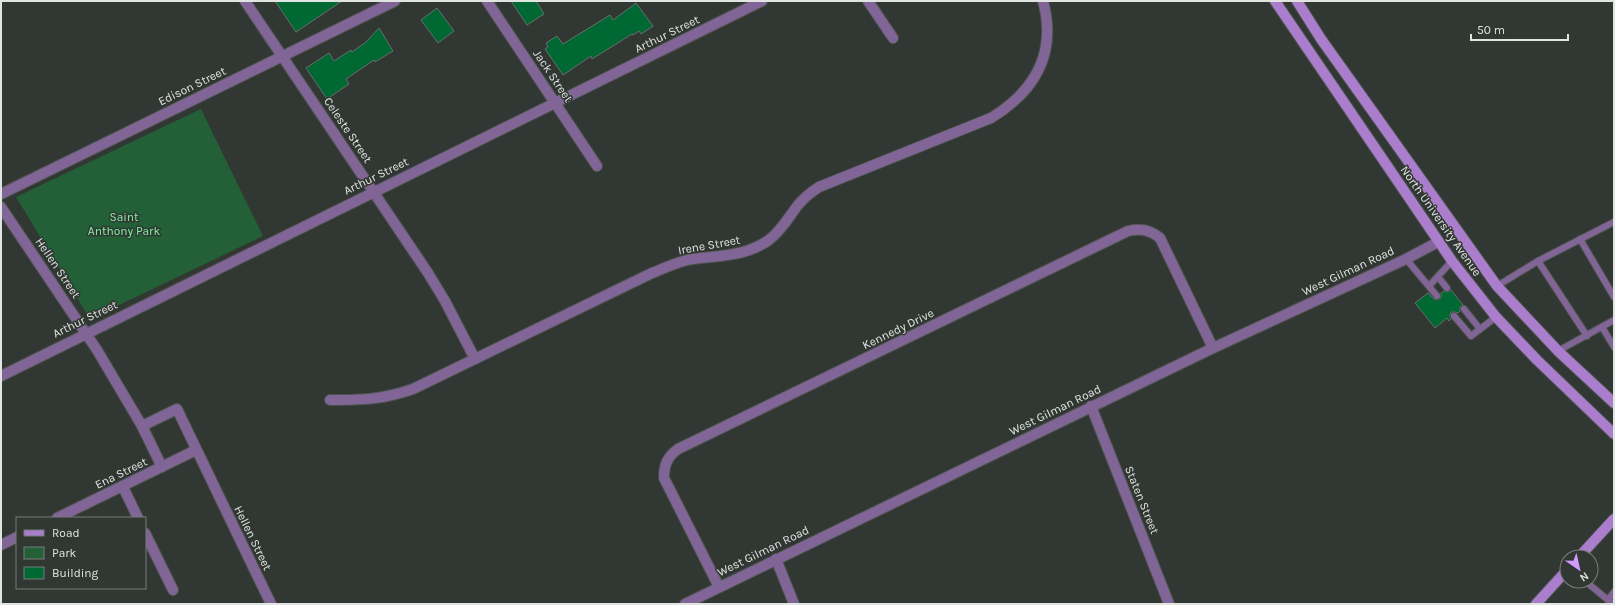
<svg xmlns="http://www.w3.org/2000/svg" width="1615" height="605" font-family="Karla,sans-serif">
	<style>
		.green { fill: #236038 }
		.building { fill: #006832; stroke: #686f69 }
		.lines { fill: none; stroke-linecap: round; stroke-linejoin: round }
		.lane-casing { stroke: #4d534e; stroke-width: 8 }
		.street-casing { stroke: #4d534e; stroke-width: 12 }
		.secondary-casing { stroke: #4d534e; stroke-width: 12 }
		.lane { stroke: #816596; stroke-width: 6 }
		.street { stroke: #816596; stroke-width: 10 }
		.secondary { stroke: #ab7ecd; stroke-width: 10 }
		.labels { text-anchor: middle; stroke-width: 3; stroke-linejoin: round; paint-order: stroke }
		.street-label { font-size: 12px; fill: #e1e5e2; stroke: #313732 }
		.park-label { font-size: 12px; fill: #82f2a4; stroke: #313732 }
	</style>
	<rect width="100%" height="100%" fill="#313732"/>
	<path class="green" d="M201 109 263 236 90 319 16 197Z"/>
	<g class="building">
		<path d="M275 1H342L296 32Z"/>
		<path d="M511 1H536L544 14 527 25Z"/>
		<path d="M636 3 653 26 641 34 639 31 633 35 632 34 592 59 591 56 563 75 545 49 548 47 546 43 557 36 563 44 610 15 613 20Z"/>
		<path d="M437 8 454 31 438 43 421 20Z"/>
		<path d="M379 28 393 51 375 62 374 60 346 79 349 84 327 99 306 68 329 53 334 61 351 50 352 52 366 42Z"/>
		<path d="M1451 290 1463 305 1460 307V311L1458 313 1455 312H1451L1450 315 1451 319 1449 321 1447 318 1435 328 1415 303 1428 293 1434 299 1437 300 1441 298V293L1444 291 1447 292Z"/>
	</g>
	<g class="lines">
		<defs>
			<g id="lane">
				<path d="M1580 239 1614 297"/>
				<path d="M1406 259 1437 296"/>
				<path d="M1538 261 1587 336"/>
				<path d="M1438 277 1447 288"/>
				<path d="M1429 286 1452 261"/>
				<path d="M1497 286 1538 261 1614 222"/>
				<path d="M1464 309 1480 329"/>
				<path d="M1454 316 1471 336 1496 317"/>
				<path d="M1602 327 1614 347"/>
				<path d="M1558 351 1614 320"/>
				<path d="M1585 581 1613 604"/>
				<path d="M1608 600 1614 592"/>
			</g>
			<g id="street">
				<path d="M245 1 428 273 445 301 475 359"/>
				<path d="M487 1 597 166"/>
				<path d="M868 1 893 38"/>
				<path d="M1 194 395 1"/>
				<path d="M1 207 97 350 142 426"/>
				<path d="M1 376 762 1"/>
				<path d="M330 400C362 400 381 400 413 389L652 273C665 268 678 261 693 259 721 255 744 257 769 240 781 231 789 217 798 205 804 198 811 192 819 187L991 118C1035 91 1057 53 1043 1"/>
				<path d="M1091 406 1169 604"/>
				<path d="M162 467 142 426 177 409 271 604"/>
				<path d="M123 487 138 518"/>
				<path d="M57 518 196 450"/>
				<path d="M145 533 173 590"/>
				<path d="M1 545 17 537"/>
				<path d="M776 559 794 604"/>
				<path d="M719 587 664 478C664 465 667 457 678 449L1128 231C1141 228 1150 230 1160 238L1213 348"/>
				<path d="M685 604 1213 348 1406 259 1438 242"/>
			</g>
			<g id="secondary">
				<path d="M1275 1 1452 261 1496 317 1537 360 1614 434"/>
				<path d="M1297 1 1321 39 1497 286 1558 351 1614 403"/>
				<path d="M1579 557 1614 519"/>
				<path d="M1536 604 1567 570"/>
			</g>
		</defs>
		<use href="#lane" class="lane-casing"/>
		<use href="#street" class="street-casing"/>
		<use href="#secondary" class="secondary-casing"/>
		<use href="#lane" class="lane"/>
		<use href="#street" class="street"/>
		<use href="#secondary" class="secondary"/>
	</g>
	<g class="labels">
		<g class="street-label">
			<text transform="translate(667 34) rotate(-26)" y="4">Arthur Street</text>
			<text transform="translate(553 76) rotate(56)" y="4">Jack Street</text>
			<text transform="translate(192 86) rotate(-26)" y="4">Edison Street</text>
			<text transform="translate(348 130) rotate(56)" y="4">Celeste Street</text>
			<text transform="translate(376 176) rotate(-26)" y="4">Arthur Street</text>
			<text transform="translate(1441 221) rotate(55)" y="4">North University Avenue</text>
			<text transform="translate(709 245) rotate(-10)" y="4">Irene Street</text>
			<text transform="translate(58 268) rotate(56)" y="4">Hellen Street</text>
			<text transform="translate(1348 271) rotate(-25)" y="4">West Gilman Road</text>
			<text transform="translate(85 319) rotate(-26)" y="4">Arthur Street</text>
			<text transform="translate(898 329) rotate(-26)" y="4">Kennedy Drive</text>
			<text transform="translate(1055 410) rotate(-26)" y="4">West Gilman Road</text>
			<text transform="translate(121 473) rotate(-26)" y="4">Ena Street</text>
			<text transform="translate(1142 500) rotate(68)" y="4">Staten Street</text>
			<text transform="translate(253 538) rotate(64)" y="4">Hellen Street</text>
			<text transform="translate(763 551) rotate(-26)" y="4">West Gilman Road</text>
		</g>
		<g class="park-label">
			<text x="124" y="221">Saint<tspan x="124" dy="14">Anthony Park</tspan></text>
		</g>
	</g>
	<rect width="1615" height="605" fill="none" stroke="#e1e5e2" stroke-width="4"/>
	<rect x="16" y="517" width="130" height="72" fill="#313732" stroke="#777d78"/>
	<rect x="24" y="530" width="20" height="6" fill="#ab7ecd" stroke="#777d78"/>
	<text x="52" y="537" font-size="12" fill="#e1e5e2">Road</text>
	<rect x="24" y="547" width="20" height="12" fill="#236038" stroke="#777d78"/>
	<text x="52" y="557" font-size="12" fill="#e1e5e2">Park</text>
	<rect x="24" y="567" width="20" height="12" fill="#006832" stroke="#777d78"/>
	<text x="52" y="577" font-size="12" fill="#e1e5e2">Building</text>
	<g transform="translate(1579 569) rotate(146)"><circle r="19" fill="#313732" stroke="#777d78"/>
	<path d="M0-3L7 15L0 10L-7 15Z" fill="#d39cfc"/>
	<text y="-6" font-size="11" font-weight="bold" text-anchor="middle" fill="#e1e5e2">N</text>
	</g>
	<path d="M1471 34v6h97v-6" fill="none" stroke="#e1e5e2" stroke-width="2"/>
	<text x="1477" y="34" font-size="12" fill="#e1e5e2" stroke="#313732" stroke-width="3" paint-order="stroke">50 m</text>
</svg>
